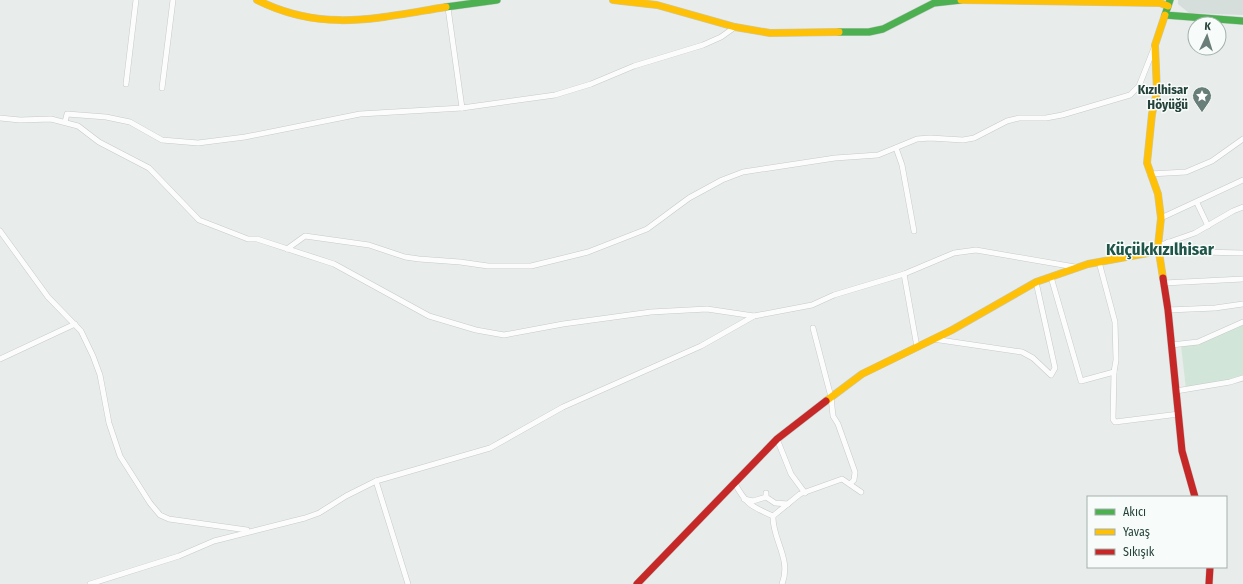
<svg xmlns="http://www.w3.org/2000/svg" width="1243" height="584" font-family="'Fira Sans Condensed',sans-serif">
	<style>
		.built { fill: #d6dedb }
		.green { fill: #d1e6d8 }
		.lines { fill: none; stroke-linecap: round; stroke-linejoin: round }
		.street-casing { stroke: #c5cac8; stroke-width: 6 }
		.fast-casing { stroke: #c3cbc8; stroke-width: 8 }
		.slow-casing { stroke: #c3cbc8; stroke-width: 8 }
		.jam-casing { stroke: #c3cbc8; stroke-width: 8 }
		.street { stroke: #fcfcfc; stroke-width: 5 }
		.fast { stroke: #4caf50; stroke-width: 7 }
		.slow { stroke: #ffc107; stroke-width: 7 }
		.jam { stroke: #c62828; stroke-width: 7 }
		.labels { text-anchor: middle; stroke-width: 3; stroke-linejoin: round; paint-order: stroke }
		.poi-label { font-size: 13px; font-weight: bold; fill: #24423a; stroke: #f7fbf9; text-anchor: end }
		.district-label { font-size: 17px; font-weight: bold; fill: #1f5548; stroke: #f7fbf9 }
	</style>
	<rect width="100%" height="100%" fill="#e8edeb"/>
	<path class="built" d="M1178 0H1243V15L1189 13 1178 4Z"/>
	<path class="green" d="M1243 323V377L1186 389 1181 346Z"/>
	<g class="lines">
		<defs>
			<g id="street">
				<path d="M448 8 462 108"/>
				<path d="M126 84 136 0"/>
				<path d="M162 88 173 0"/>
				<path d="M0 118 20 120 51 119 78 126 99 142 149 168 199 220 248 239H257L334 264 429 316 476 330 504 335 563 324 651 312 707 309 754 316"/>
				<path d="M65 122 67 114 106 117 130 122 162 140 198 143 245 137 360 114 462 108 555 95 591 84 634 66 703 45 721 37 735 27"/>
				<path d="M896 148 902 165 914 231"/>
				<path d="M1150 174 1186 172 1212 161 1243 139"/>
				<path d="M1197 203 1208 226"/>
				<path d="M1161 218 1243 180"/>
				<path d="M0 231 48 297 81 331 93 356 100 375 109 423 120 456 150 503 160 515 169 519 247 530"/>
				<path d="M1168 242 1201 252 1243 253"/>
				<path d="M1158 246 1195 233 1233 211 1243 207"/>
				<path d="M287 249 305 236 369 245 405 257 419 259 460 262 488 266H531L588 252 647 229 689 198 722 180 743 172 835 158 878 155 917 139 930 138 963 140 974 138 1007 121 1019 118H1046L1062 115 1130 95 1139 86 1154 48"/>
				<path d="M1099 262 1115 322 1116 360 1114 372 1113 419 1115 422 1179 414"/>
				<path d="M904 274 917 347"/>
				<path d="M1051 277 1081 381 1114 372"/>
				<path d="M1164 283 1243 279"/>
				<path d="M1168 310 1215 308 1243 304"/>
				<path d="M813 328 831 397 833 416 838 424 855 472 854 480 850 484"/>
				<path d="M933 339 1022 352 1033 358 1051 375 1055 368 1036 282"/>
				<path d="M1171 345 1198 342 1243 322"/>
				<path d="M0 359 75 324"/>
				<path d="M1176 391 1230 382 1243 378"/>
				<path d="M777 439 791 474 805 493"/>
				<path d="M376 481 408 584"/>
				<path d="M734 482C746 504 750 506 773 516 772 539 792 559 782 584"/>
				<path d="M766 497 775 503 788 504"/>
				<path d="M744 499 753 501 766 497V493"/>
				<path d="M773 516 800 494 842 479 861 492"/>
				<path d="M90 584 179 556 214 541 305 518 319 513 346 496 376 481 490 448 563 407 701 346 754 316 812 305 834 295 904 274 954 253 976 250 1075 267"/>
			</g>
			<g id="fast">
				<path d="M1170 0 1165 15 1243 21"/>
				<path d="M446 7 497 0"/>
				<path d="M839 32H869L883 29 934 3 961 0"/>
			</g>
			<g id="slow">
				<path d="M257 0C323 33 377 18 446 7"/>
				<path d="M613 0 657 5 735 27 770 33 839 32"/>
				<path d="M961 0 1160 3 1168 6"/>
				<path d="M1163 278 1158 246 1161 218 1158 194 1147 163 1152 114 1157 92 1155 45 1165 15"/>
				<path d="M826 401 862 374 952 330 1036 282 1088 264 1159 251"/>
			</g>
			<g id="jam">
				<path d="M1163 278 1168 310 1182 451 1195 497"/>
				<path d="M637 584 777 439 826 401"/>
				<path d="M1209 584 1210 567"/>
			</g>
		</defs>
		<use href="#street" class="street-casing"/>
		<use href="#fast" class="fast-casing"/>
		<use href="#slow" class="slow-casing"/>
		<use href="#jam" class="jam-casing"/>
		<use href="#street" class="street"/>
		<use href="#fast" class="fast"/>
		<use href="#slow" class="slow"/>
		<use href="#jam" class="jam"/>
	</g>
	<defs>
		<symbol id="sight-pin" viewBox="-11 -11 22 30"><path d="M0 17L-7.5 6A9.5 9.5 0 1 1 7.5 6Z" fill="#697e78" stroke="#f7fbf9"/><path d="M0-6L1.8-2.2L6-1.7L2.9 1.2L3.7 5.4L0 3.3L-3.7 5.4L-2.9 1.2L-6-1.7L-1.8-2.2Z" fill="#fff"/></symbol>
	</defs>
	<g fill-rule="evenodd">
		<use href="#sight-pin" x="1191" y="85" width="22" height="30"/>
	</g>
	<g class="labels">
		<g class="poi-label">
			<text x="1188" y="94">Kızılhisar<tspan x="1188" dy="15">Höyüğü</tspan></text>
		</g>
		<g class="district-label">
			<text x="1160" y="255">Küçükkızılhisar</text>
		</g>
	</g>
	<rect x="1087" y="496" width="140" height="72" fill="#f7fbf9" stroke="#a3b1ad"/>
	<rect x="1095" y="509" width="20" height="6" fill="#4caf50" stroke="#a3b1ad"/>
	<text x="1123" y="516" font-size="12" fill="#24423a">Akıcı</text>
	<rect x="1095" y="529" width="20" height="6" fill="#ffc107" stroke="#a3b1ad"/>
	<text x="1123" y="536" font-size="12" fill="#24423a">Yavaş</text>
	<rect x="1095" y="549" width="20" height="6" fill="#c62828" stroke="#a3b1ad"/>
	<text x="1123" y="556" font-size="12" fill="#24423a">Sıkışık</text>
	<g transform="translate(1207 36) rotate(4)"><circle r="19" fill="#f7fbf9" stroke="#a3b1ad"/>
	<path d="M0-3L7 15L0 10L-7 15Z" fill="#697e78"/>
	<text y="-6" font-size="11" font-weight="bold" text-anchor="middle" fill="#24423a">K</text>
	</g>
</svg>
